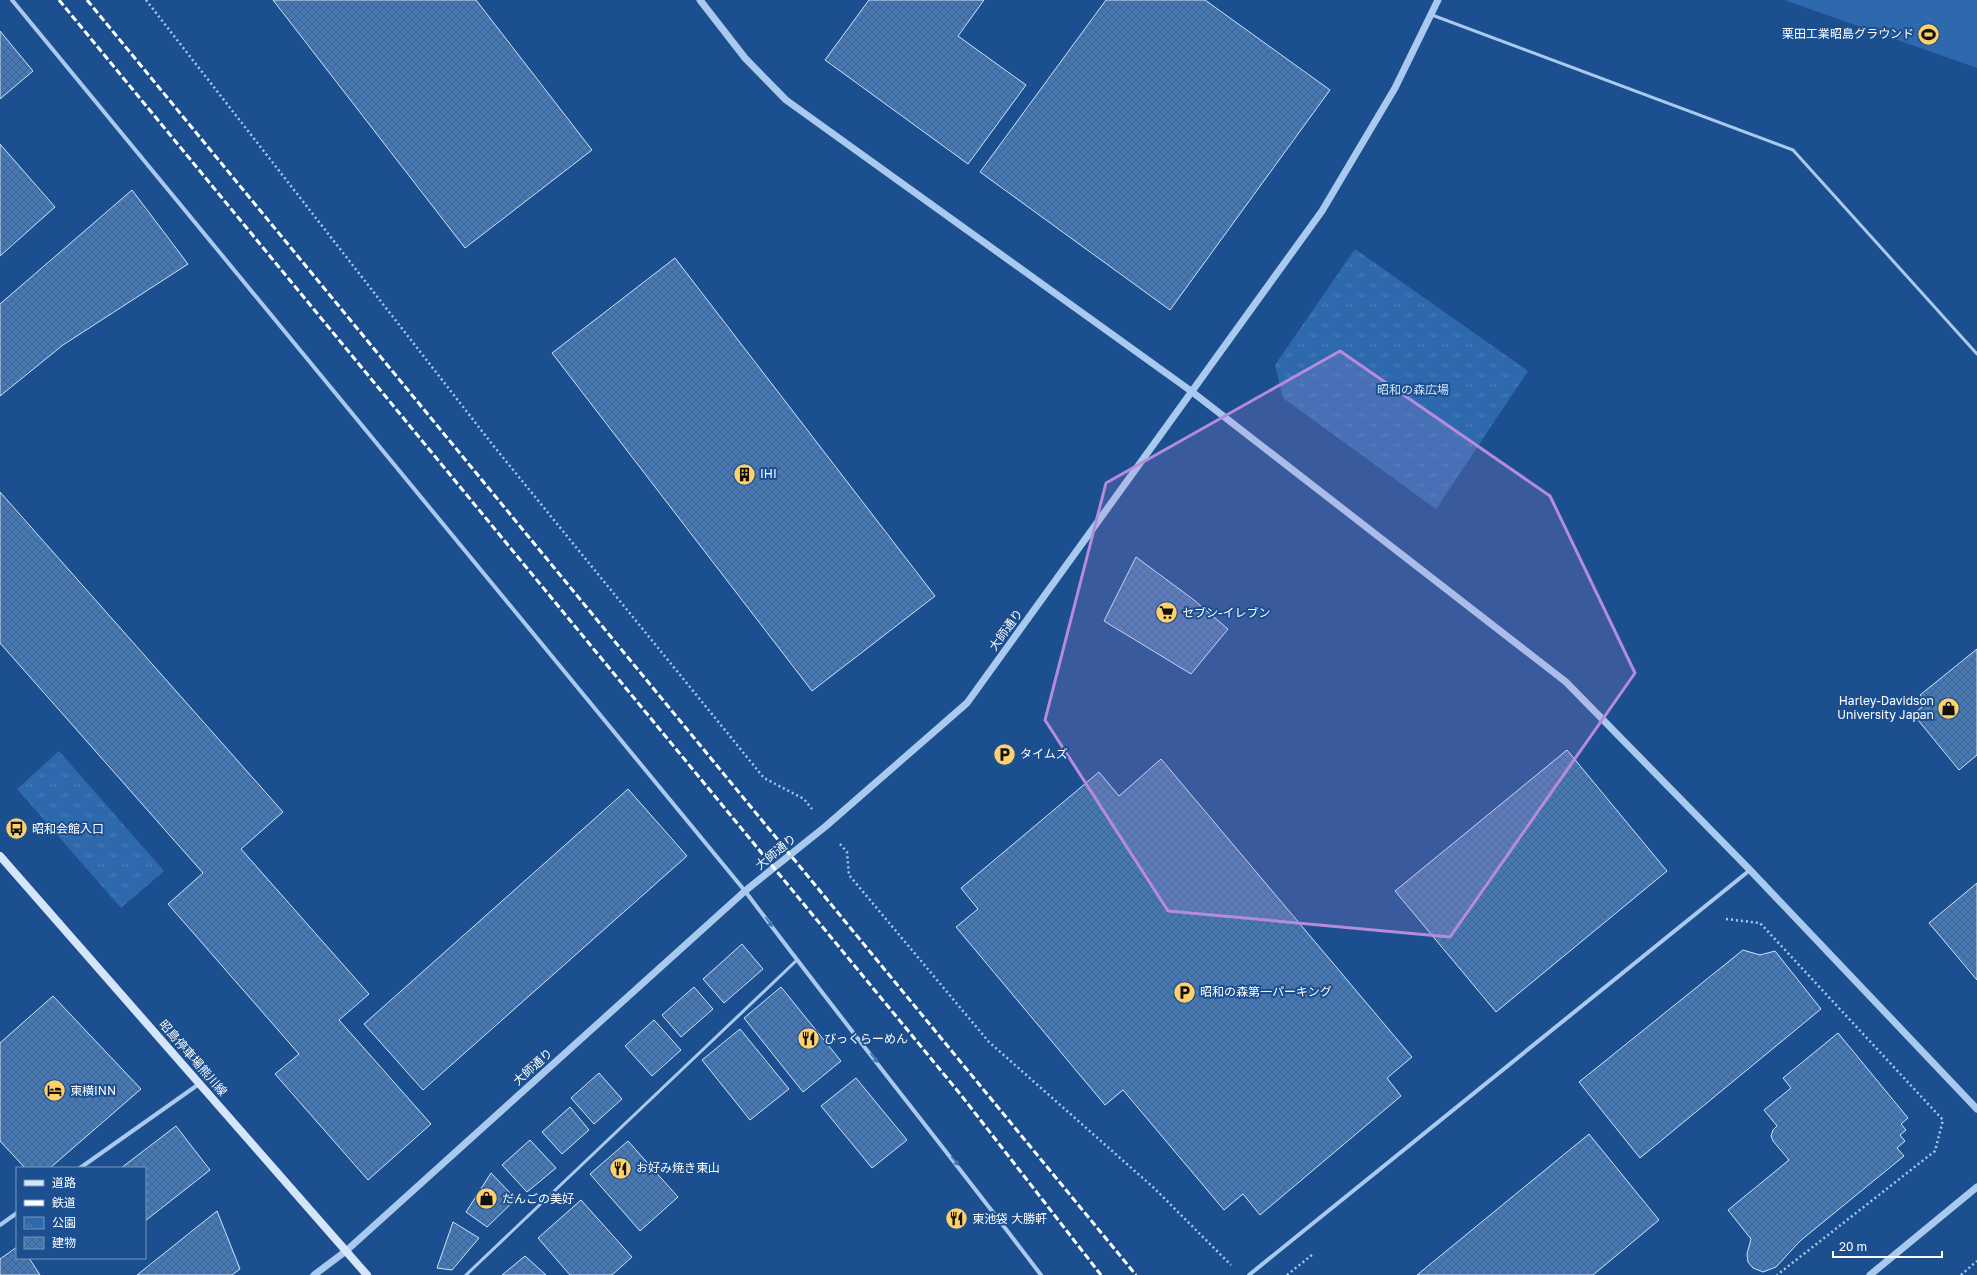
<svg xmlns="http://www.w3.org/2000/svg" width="1977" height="1275" font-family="'Golos Text','Noto Sans JP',sans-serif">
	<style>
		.park { fill: url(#park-tufts) }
		.pitch { fill: #2e69ad }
		.building { fill: url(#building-cross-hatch); stroke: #cfe3fa }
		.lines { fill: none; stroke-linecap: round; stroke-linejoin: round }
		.path { stroke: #a9c9ee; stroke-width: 2.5; stroke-dasharray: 2 3; stroke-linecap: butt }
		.service { stroke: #a9c9ee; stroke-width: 3 }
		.minor { stroke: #a9c9ee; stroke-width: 4 }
		.tertiary { stroke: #a9c9ee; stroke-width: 7 }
		.secondary { stroke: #d6e6fa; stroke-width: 8 }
		.rail { stroke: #fff; stroke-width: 3; stroke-dasharray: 7 3; stroke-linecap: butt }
		.oneway { fill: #4674ac }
		.marked { fill: #b68bdc; fill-opacity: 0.2; stroke: #b68bdc; stroke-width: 3; stroke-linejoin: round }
		.labels { text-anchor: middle; stroke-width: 4; stroke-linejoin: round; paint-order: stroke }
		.poi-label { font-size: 12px; fill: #fff; stroke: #1b4f8f; text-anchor: start }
		.park-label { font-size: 12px; fill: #cfe3fa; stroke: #1b4f8f }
		.street-label { font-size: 12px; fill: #fff; stroke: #1b4f8f }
	</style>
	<defs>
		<pattern id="park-tufts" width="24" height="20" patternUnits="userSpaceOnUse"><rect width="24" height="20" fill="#2e69ad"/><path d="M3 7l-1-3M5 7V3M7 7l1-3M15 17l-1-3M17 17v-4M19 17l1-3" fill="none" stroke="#4d80b9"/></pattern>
		<pattern id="building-cross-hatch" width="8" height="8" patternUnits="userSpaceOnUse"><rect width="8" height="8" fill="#4478b7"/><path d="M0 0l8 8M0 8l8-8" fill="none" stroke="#486282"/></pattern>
	</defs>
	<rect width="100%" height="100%" fill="#1b4f8f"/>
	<g class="park">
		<path d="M1355 249 1528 371 1436 509 1283 398 1275 365Z"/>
		<path d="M59 751 164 871 121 908 17 789Z"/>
	</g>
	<path class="pitch" d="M1784 0H1977V68Z"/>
	<g class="building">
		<path d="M273 0H476L592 150 465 248Z"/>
		<path d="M869 0H984L958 36 1026 85 968 164 825 60Z"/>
		<path d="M1106 0H1205L1330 90 1170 310 980 172Z"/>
		<path d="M0 31 33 71 0 99Z"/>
		<path d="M0 144 55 207 0 256Z"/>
		<path d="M132 190 188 264 63 345 0 396V304Z"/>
		<path d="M675 258 935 596 812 691 552 353Z"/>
		<path d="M0 492 283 812 241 849 369 994 339 1020 431 1124 368 1180 275 1074 299 1054 168 904 203 873 0 643Z"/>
		<path d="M1136 557 1194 600 1228 629 1191 674 1104 621Z"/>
		<path d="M1977 649V755L1959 770 1913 714 1927 703 1920 695Z"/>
		<path d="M1567 750 1667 871 1496 1012 1395 891Z"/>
		<path d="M1161 759 1412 1057 1387 1078 1401 1096 1260 1215 1243 1194 1224 1210 1123 1090 1105 1105 956 927 978 909 961 888 1099 772 1119 796Z"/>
		<path d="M628 789 687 856 423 1090 364 1024Z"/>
		<path d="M1977 883V980L1929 923Z"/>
		<path d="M742 944 763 969 724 1003 703 979Z"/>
		<path d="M1743 950 1760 955 1775 951 1821 1009 1640 1158 1579 1082Z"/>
		<path d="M694 987 713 1009 681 1037 662 1015Z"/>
		<path d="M781 987 841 1061 803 1092 744 1018Z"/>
		<path d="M53 996 141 1089 50 1168H25L0 1141V1043Z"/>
		<path d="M654 1020 681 1050 652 1076 625 1046Z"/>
		<path d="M740 1029 789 1089 750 1120 702 1060Z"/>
		<path d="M1838 1033 1908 1118 1901 1124 1906 1130 1900 1135 1905 1141 1897 1148 1904 1156 1800 1241 1776 1267 1763 1272 1753 1268 1748 1262 1747 1254 1751 1239 1728 1210 1789 1160 1773 1141 1771 1136 1773 1130 1777 1126 1764 1110 1791 1088 1783 1078Z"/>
		<path d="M599 1073 622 1099 594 1124 571 1098Z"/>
		<path d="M856 1078 907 1140 872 1168 821 1106Z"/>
		<path d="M570 1107 589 1130 562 1154 542 1132Z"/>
		<path d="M176 1126 210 1170 145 1221V1168H121Z"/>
		<path d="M1589 1134 1659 1220 1593 1275H1417Z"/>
		<path d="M530 1140 556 1168 527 1192 502 1165Z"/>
		<path d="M628 1141 678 1197 640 1231 590 1174Z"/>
		<path d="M491 1173 516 1199 487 1227 466 1212Z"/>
		<path d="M581 1200 632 1257 612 1275H570L538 1238Z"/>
		<path d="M217 1211 240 1269 232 1275H137Z"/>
		<path d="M453 1222 479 1238 452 1270 437 1268Z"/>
		<path d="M17 1247V1258H29L40 1275H0V1259Z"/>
		<path d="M525 1256 546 1275H502Z"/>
	</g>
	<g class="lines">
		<g class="path">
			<path d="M146 0 492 444 764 778 804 799 812 809"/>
			<path d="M840 844 847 852 849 875 989 1042 1154 1188 1231 1265"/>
			<path d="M1726 919 1760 923 1943 1120 1935 1151 1777 1275"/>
			<path d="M1287 1275 1312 1255"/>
			<path d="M1961 1275 1977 1261"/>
		</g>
		<g class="service">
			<path d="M1432 15 1793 150 1977 354"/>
			<path d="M466 1275 797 960"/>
		</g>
		<g class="minor">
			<path d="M12 0 745 891C842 1021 943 1146 1041 1275"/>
			<path d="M80 1168 199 1084"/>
			<path d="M0 1225 17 1213"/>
			<path d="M1249 1275 1750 870"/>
		</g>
		<g class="tertiary">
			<path d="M700 0 745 58 786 100 1191 391 1566 682 1750 870 1977 1109"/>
			<path d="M314 1275 346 1251 745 891 826 826 967 703 1322 211 1395 88 1438 0"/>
			<path d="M1870 1275 1977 1187"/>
		</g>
		<path class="secondary" d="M0 856 367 1275"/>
		<g class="rail">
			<path d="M59 0 961 1095 1101 1275"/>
			<path d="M87 0 1136 1275"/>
		</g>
	</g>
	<defs><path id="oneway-solid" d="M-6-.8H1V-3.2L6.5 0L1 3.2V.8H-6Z"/></defs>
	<g class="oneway">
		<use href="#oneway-solid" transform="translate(769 922) rotate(53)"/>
		<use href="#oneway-solid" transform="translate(874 1058) rotate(52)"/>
		<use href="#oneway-solid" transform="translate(955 1161) rotate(52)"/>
	</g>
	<path class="marked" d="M1340 351 1550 496 1635 673 1450 937 1168 911 1045 720 1106 483Z"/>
	<defs>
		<symbol id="stadium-disc" viewBox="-11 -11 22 22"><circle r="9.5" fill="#ffd166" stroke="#1b4f8f"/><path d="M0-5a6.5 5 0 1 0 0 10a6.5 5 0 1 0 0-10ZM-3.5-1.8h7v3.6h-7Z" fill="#111"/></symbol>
		<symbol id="building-disc" viewBox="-11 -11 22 22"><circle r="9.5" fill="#ffd166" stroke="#1b4f8f"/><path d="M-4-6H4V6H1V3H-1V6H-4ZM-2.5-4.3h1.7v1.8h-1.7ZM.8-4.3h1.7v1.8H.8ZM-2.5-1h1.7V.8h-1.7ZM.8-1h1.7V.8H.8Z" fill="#111"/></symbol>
		<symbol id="supermarket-disc" viewBox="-11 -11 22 22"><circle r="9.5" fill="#ffd166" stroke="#1b4f8f"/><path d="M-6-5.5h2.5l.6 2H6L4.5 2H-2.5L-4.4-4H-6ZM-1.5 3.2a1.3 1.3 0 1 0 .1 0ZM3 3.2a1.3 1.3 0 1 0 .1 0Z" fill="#111"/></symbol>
		<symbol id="shop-disc" viewBox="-11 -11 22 22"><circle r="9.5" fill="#ffd166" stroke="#1b4f8f"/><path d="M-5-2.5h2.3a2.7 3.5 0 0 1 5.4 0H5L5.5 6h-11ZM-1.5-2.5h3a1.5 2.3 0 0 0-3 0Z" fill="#111"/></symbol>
		<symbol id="parking-disc" viewBox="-11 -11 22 22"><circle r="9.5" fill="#ffd166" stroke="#1b4f8f"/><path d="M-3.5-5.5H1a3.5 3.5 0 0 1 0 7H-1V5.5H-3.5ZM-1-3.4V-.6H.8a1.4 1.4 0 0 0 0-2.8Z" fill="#111"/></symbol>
		<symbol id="bus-disc" viewBox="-11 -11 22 22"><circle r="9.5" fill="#ffd166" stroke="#1b4f8f"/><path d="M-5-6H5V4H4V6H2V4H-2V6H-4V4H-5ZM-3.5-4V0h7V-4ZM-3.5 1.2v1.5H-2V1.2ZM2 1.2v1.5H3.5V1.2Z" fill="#111"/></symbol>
		<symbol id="restaurant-disc" viewBox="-11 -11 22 22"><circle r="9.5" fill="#ffd166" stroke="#1b4f8f"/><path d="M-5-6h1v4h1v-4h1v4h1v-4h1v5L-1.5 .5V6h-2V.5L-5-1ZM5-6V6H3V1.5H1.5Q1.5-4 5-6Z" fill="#111"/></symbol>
		<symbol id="hotel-disc" viewBox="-11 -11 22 22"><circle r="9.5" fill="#ffd166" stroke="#1b4f8f"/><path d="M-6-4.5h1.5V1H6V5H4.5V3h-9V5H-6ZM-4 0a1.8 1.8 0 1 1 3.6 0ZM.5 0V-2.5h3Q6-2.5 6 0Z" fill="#111"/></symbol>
	</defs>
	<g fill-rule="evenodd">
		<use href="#stadium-disc" x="1916" y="22" width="25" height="25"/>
		<use href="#building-disc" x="732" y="462" width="25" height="25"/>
		<use href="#supermarket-disc" x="1154" y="600" width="25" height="25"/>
		<use href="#shop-disc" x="1936" y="696" width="25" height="25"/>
		<use href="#parking-disc" x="992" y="742" width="25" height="25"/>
		<use href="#bus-disc" x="4" y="816" width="25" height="25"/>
		<use href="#parking-disc" x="1172" y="980" width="25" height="25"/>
		<use href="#restaurant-disc" x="796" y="1026" width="25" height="25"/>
		<use href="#hotel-disc" x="42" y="1078" width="25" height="25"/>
		<use href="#restaurant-disc" x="608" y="1156" width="25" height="25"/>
		<use href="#shop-disc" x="474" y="1186" width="25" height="25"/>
		<use href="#restaurant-disc" x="944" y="1206" width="25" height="25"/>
	</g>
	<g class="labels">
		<g class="poi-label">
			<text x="1914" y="38" text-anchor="end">栗田工業昭島グラウンド</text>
			<text x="760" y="478">IHI</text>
			<text x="1182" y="617">セブン-イレブン</text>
			<text x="1934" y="705" text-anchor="end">Harley-Davidson<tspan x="1934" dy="14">University Japan</tspan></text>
			<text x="1020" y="758">タイムズ</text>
			<text x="32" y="833">昭和会館入口</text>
			<text x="1200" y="996">昭和の森第一パーキング</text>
			<text x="824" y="1043">びっくらーめん</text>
			<text x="70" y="1095">東横INN</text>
			<text x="636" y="1172">お好み焼き東山</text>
			<text x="502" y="1203">だんごの美好</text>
			<text x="972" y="1223">東池袋 大勝軒</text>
		</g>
		<g class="park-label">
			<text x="1413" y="394">昭和の森広場</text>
		</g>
		<g class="street-label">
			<text transform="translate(1006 630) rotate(-54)" y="4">大師通り</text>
			<text transform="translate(776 852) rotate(-39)" y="4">大師通り</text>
			<text transform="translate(193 1058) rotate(49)" y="4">昭島停車場熊川線</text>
			<text transform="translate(533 1067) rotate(-42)" y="4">大師通り</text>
		</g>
	</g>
	<rect x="16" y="1167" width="130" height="92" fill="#1b4f8f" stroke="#7695bc"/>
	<rect x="24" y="1180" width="20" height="6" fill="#d6e6fa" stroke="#7695bc"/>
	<text x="52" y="1187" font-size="12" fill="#ffffff">道路</text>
	<rect x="24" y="1200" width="20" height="6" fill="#ffffff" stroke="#7695bc"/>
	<text x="52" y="1207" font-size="12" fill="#ffffff">鉄道</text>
	<rect x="24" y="1217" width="20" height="12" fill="url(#park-tufts)" stroke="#7695bc"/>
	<text x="52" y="1227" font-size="12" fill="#ffffff">公園</text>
	<rect x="24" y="1237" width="20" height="12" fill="url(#building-cross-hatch)" stroke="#7695bc"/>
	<text x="52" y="1247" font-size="12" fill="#ffffff">建物</text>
	<path d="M1833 1251v6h109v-6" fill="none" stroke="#ffffff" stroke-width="2"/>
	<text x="1839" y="1251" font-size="12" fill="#ffffff" stroke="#1b4f8f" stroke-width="3" paint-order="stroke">20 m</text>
</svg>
